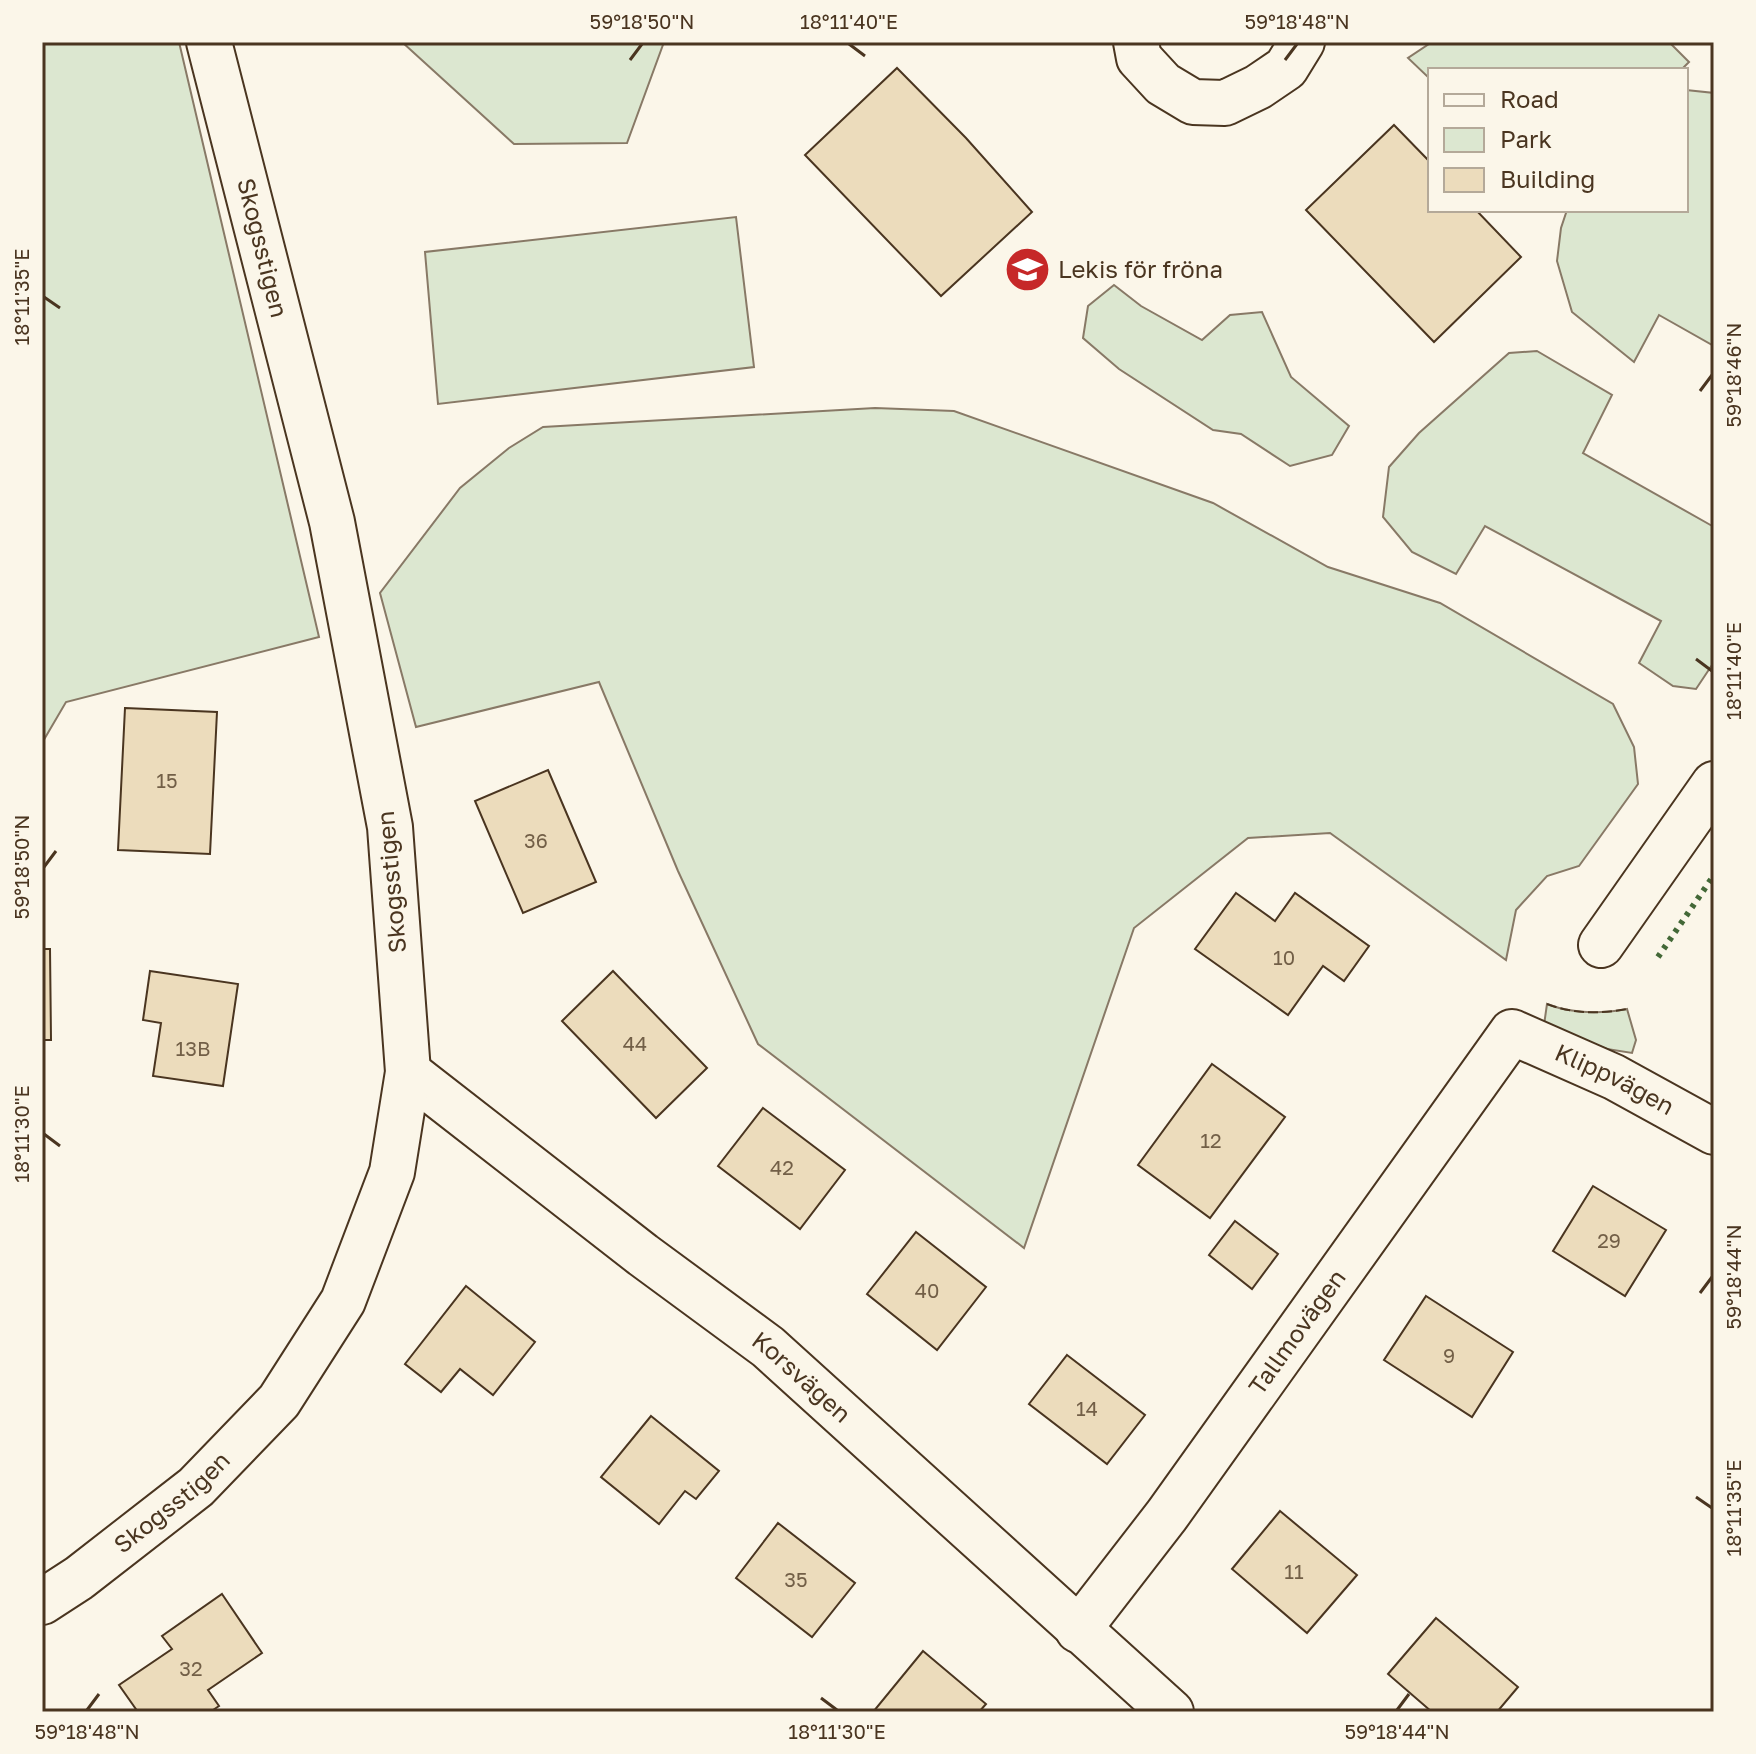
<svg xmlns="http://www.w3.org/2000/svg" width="1756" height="1754" font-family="'Golos Text',sans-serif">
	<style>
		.green { fill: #dce7d0; stroke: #887966; stroke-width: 2 }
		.building { fill: #ecdcbc; stroke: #4a3520; stroke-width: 2 }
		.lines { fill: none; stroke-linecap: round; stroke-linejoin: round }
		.street-casing { stroke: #4a3520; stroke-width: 48 }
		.street { stroke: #fbf6e9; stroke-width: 44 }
		.hedge { stroke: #436837; stroke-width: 6; stroke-dasharray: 4 6; stroke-linecap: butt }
		.fence { stroke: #4a3520; stroke-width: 2; stroke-dasharray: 10 4; stroke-linecap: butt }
		.ticks { fill: none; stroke: #4a3520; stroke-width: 3 }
		.labels { text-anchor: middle; stroke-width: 6; stroke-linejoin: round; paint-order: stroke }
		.number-label { font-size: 20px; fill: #725f47 }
		.street-label { font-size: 24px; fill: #4a3520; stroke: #fbf6e9 }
		.poi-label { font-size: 24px; fill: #4a3520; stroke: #fbf6e9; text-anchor: start }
		.neatline { fill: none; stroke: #4a3520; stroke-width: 3 }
		.ticks-label { font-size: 20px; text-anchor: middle; fill: #4a3520 }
	</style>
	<rect width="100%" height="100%" fill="#fbf6e9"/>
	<g class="green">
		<path d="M42 42H179L319 637 66 702 42 743Z"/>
		<path d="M402 42H664L627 143 514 144Z"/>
		<path d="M1432 42H1669L1689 62 1681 70H1430V79L1408 58Z"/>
		<path d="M1686 90 1714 93V346L1659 315 1634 362 1572 312 1557 261 1561 228 1567 210H1686Z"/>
		<path d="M736 217 754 367 438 404 425 252Z"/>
		<path d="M1114 285 1141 306 1202 340 1230 315 1262 312 1291 377 1349 426 1332 455 1290 466 1241 434 1213 430 1119 369 1083 338 1088 306Z"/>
		<path d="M1537 351 1612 395 1583 453 1714 527V662L1696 689 1673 686 1639 663 1661 621 1485 526 1456 574 1412 552 1383 517 1389 467 1419 433 1509 353Z"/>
		<path d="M875 408 954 411 1213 503 1328 567 1440 603 1613 704 1634 747 1638 784 1579 866 1547 876 1516 910 1506 960 1330 833 1248 838 1134 928 1024 1248 758 1044 678 871 599 682 416 727 380 593 460 488 509 448 543 427Z"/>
		<path d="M1547 1004C1573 1014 1600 1014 1627 1009L1636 1040 1632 1053 1607 1049 1544 1025Z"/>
	</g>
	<g class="building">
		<path d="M897 68 966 138 1032 212 941 296 805 155Z"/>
		<path d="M1394 125 1430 162V210H1476L1521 257 1434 342 1306 210Z"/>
		<path d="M125 708 217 712 210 854 118 850Z"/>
		<path d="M548 770 596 882 523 913 475 801Z"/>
		<path d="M1236 893 1275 921 1295 893 1369 946 1344 981 1323 966 1288 1015 1195 949Z"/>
		<path d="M42 949H50L51 1040H42Z"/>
		<path d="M150 971 238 984 223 1086 153 1076 161 1023 143 1020Z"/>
		<path d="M613 971 707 1068 656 1118 562 1021Z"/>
		<path d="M1212 1064 1285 1117 1210 1218 1138 1165Z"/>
		<path d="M763 1108 845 1170 800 1229 718 1166Z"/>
		<path d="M1593 1186 1666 1230 1625 1296 1553 1251Z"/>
		<path d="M1235 1221 1278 1254 1252 1289 1209 1255Z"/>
		<path d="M916 1232 986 1287 937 1350 867 1294Z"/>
		<path d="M466 1286 535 1342 493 1395 460 1369 441 1392 405 1364Z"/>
		<path d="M1426 1296 1513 1352 1472 1417 1384 1360Z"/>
		<path d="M1067 1355 1145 1415 1107 1464 1029 1404Z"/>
		<path d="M651 1416 719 1471 696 1499 685 1491 659 1524 601 1477Z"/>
		<path d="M1280 1511 1357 1575 1307 1633 1232 1569Z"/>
		<path d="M778 1523 855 1583 812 1637 736 1578Z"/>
		<path d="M222 1594 262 1653 208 1690 219 1706 210 1712H138L119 1685 172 1649 162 1636Z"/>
		<path d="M1436 1618 1518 1687 1497 1712H1432L1388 1674Z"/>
		<path d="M923 1651 986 1704 979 1712H873Z"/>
	</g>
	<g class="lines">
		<defs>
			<g id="street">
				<path d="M1136 42 1139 58 1163 84 1193 102 1225 103 1258 87 1286 68 1302 42"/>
				<path d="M1601 945 1714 784"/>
				<path id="s1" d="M408 1072 643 1255 768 1347 1171 1712"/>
				<path id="s2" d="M42 1602 79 1578 196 1487 279 1401 343 1301 392 1172 408 1072 390 827 332 522 209 42"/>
				<path id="s3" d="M1078 1630 1167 1515 1512 1032 1614 1077 1714 1132"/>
			</g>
		</defs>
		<use href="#street" class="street-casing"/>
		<use href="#street" class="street"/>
		<path class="hedge" d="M1658 957 1714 875"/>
		<path class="fence" d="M1547 1004C1573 1014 1600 1014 1627 1009"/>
	</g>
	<path class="ticks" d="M849 44 865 56M630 60 642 44M1285 60 1297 44M44 297 60 308M1700 391 1712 375M1696 659 1712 671M44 867 56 851M44 1134 60 1146M1700 1293 1712 1277M1696 1497 1712 1508M821 1698 837 1710M87 1710 99 1694M1397 1710 1409 1694"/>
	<defs>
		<symbol id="school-disc" viewBox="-11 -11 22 22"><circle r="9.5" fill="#c62828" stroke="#fbf6e9"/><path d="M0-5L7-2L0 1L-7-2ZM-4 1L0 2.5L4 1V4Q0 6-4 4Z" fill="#fff"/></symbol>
	</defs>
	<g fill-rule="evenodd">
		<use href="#school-disc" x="1002" y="244" width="51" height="51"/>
	</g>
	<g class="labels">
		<g class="number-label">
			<text x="167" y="788">15</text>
			<text x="536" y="848">36</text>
			<text x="1284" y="965">10</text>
			<text x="635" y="1051">44</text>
			<text x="193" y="1056">13B</text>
			<text x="1211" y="1148">12</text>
			<text x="782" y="1175">42</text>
			<text x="1609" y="1248">29</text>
			<text x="927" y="1298">40</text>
			<text x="1449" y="1363">9</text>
			<text x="1087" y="1416">14</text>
			<text x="1294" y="1579">11</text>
			<text x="796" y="1587">35</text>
			<text x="191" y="1676">32</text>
		</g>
		<g class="street-label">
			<text transform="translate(262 248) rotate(76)" y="8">Skogsstigen</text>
			<text transform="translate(392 882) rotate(-95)" y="8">Skogsstigen</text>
			<text dy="8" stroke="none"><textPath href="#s3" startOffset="852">Klippvägen</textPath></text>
			<text dy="8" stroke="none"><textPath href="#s3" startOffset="370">Tallmovägen</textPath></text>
			<text dy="8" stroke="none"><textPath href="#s1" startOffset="498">Korsvägen</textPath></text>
			<text dy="8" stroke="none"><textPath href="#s2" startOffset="164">Skogsstigen</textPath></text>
		</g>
		<g class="poi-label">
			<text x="1058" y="278">Lekis för fröna</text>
		</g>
	</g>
	<rect width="1756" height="1754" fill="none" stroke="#fbf6e9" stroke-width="88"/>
	<rect x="1428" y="68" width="260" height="144" fill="#fbf6e9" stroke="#b4a999" stroke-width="2"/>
	<rect x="1444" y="94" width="40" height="12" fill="#fbf6e9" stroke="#b4a999" stroke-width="2"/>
	<text x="1500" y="108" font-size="24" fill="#4a3520">Road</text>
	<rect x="1444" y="128" width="40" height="24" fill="#dce7d0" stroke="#b4a999" stroke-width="2"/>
	<text x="1500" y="148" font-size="24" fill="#4a3520">Park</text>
	<rect x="1444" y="168" width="40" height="24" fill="#ecdcbc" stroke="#b4a999" stroke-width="2"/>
	<text x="1500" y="188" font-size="24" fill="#4a3520">Building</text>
	<rect x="44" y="44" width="1668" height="1666" class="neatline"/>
	<g class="ticks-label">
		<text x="642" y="29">59°18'50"N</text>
		<text x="849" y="29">18°11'40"E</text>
		<text x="1297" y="29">59°18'48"N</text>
		<text transform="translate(22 297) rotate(-90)" y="7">18°11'35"E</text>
		<text transform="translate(1734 375) rotate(-90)" y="7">59°18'46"N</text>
		<text transform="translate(1734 671) rotate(-90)" y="7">18°11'40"E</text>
		<text transform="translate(22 867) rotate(-90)" y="7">59°18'50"N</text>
		<text transform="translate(22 1134) rotate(-90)" y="7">18°11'30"E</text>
		<text transform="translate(1734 1277) rotate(-90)" y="7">59°18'44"N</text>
		<text transform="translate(1734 1508) rotate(-90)" y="7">18°11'35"E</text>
		<text x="87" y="1739">59°18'48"N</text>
		<text x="837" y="1739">18°11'30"E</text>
		<text x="1397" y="1739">59°18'44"N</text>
	</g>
</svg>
